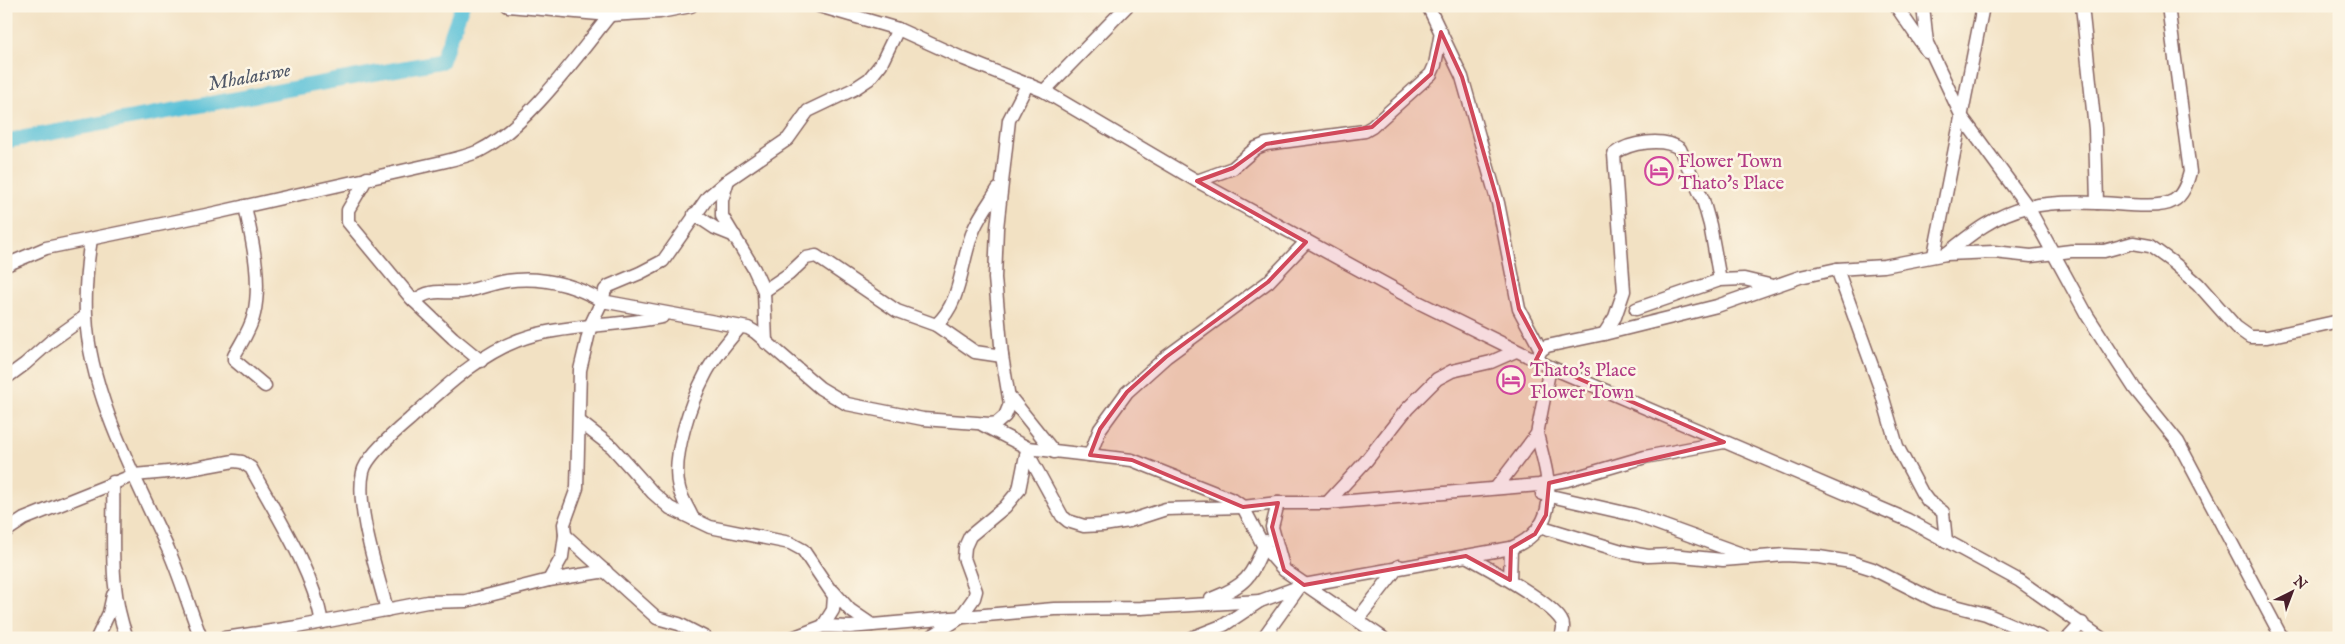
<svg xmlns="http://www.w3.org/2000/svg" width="2345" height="644" font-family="'IM FELL English',serif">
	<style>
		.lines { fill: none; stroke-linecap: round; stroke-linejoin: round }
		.river { stroke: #5ac1d8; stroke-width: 15 }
		.minor-casing { stroke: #856360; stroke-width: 15 }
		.minor { stroke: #fff; stroke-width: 12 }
		.marked { fill: #d1495b; fill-opacity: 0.2; stroke: #d1495b; stroke-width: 4; stroke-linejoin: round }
		.labels { text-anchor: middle; stroke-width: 5; stroke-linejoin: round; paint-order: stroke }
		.hotel-label { font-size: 19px; fill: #b23c85; stroke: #fcf5e5; text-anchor: start }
		.water-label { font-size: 20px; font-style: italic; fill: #505868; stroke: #fcf5e5 }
	</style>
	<rect width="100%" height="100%" fill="#fcf5e5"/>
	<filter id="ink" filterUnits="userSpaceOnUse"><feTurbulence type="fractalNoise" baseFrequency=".02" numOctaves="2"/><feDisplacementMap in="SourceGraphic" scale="10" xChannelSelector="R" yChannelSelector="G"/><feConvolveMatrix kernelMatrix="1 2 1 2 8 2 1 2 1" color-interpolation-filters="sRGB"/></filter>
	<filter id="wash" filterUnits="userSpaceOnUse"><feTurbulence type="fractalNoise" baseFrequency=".0096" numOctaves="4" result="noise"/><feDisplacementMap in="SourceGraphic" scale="20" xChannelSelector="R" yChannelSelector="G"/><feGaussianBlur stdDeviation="1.12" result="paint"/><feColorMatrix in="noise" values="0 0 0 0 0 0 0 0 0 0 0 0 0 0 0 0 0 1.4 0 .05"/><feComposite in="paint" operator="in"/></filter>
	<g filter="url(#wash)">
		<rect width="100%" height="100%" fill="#f2e1c3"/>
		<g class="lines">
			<path class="river" d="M6 141 442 61 462 6"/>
		</g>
	</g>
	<g filter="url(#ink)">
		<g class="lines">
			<defs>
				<g id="minor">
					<path d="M508 6 610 15 660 12 691 6"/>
					<path d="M819 6 898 29 964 59 1044 91 1197 181 1420 303 1550 367 1908 520 2020 581 2101 638"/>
					<path d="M1428 6 1462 77 1498 203 1519 309 1541 350"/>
					<path d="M1896 6 1927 51"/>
					<path d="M1923 6 1927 43 1962 117 2028 207 2087 315 2135 389 2178 442 2282 638"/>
					<path d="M2082 6 2095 129 2097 203"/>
					<path d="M1044 91 1127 6"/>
					<path d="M367 178 348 210V222L411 298 453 338 481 361"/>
					<path d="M728 180 722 200V216L754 269 764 291 766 343"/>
					<path d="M1197 181 1233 168 1256 148 1266 144 1365 131 1372 127 1431 74 1435 65 1441 32"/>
					<path d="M245 206C252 240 262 279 254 314 251 329 241 343 234 356V360L265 386"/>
					<path d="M694 214 715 228 735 236"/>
					<path d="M91 239C87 264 85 290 86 315 89 393 136 479 168 549 181 578 189 608 201 638"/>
					<path d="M1946 254C1972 233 1994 215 2028 207 2051 202 2074 202 2097 203 2115 203 2158 210 2173 201 2183 196 2187 183 2190 172L2168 6"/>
					<path d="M1934 255 1983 6"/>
					<path d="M6 265 46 248 206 215 442 162C455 159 468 156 479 151 526 128 577 56 610 15"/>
					<path d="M1837 269 1880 388 1897 446 1922 493 1928 501 1943 512 1946 541"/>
					<path d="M764 291 789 274 806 258 816 256 897 311 936 325 975 352 1002 356"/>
					<path d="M414 301C433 287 441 294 461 292 477 290 491 283 506 281 541 276 573 284 602 301L605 290 609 286 640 273 663 261 708 197 728 180 788 139 808 111 854 89 869 79 881 64 898 29"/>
					<path d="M1636 309 1720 280 1744 279 1773 286"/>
					<path d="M936 325C963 301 960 261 974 229 980 215 990 202 998 189"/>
					<path d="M1604 334 1615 317 1624 291 1614 154C1629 142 1664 137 1680 149L1703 200 1710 225 1720 280"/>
					<path d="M1536 360 1541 350 1547 346 1604 334 1717 306 1800 277 1837 269 1884 266 1946 254 1994 252 2031 256 2071 251H2104L2133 243 2150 246 2175 264 2198 284 2236 327 2250 337H2267L2339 321"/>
					<path d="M6 378 25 364 51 341 86 316"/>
					<path d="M1010 397 1054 452"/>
					<path d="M580 422 612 447 653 493 670 508 710 527 790 543 803 550 834 596 833 610 823 626"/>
					<path d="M983 425 1028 448 1132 460 1233 500 1243 507 1264 547 1284 570"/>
					<path d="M1027 452 1062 516 1068 521 1084 526 1103 525 1129 521 1166 509 1243 507 1278 503H1327L1539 485 1567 480 1645 457 1724 442"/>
					<path d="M1090 455 1100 429 1127 392 1166 357 1268 282 1306 242"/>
					<path d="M113 482C115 536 107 585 127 638"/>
					<path d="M1496 488 1537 434 1550 367"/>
					<path d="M1542 494 1634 515 1747 556"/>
					<path d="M1278 503 1272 527 1284 570 1383 638"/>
					<path d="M1327 503 1366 461 1407 409 1437 379 1452 371 1491 362 1516 351"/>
					<path d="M693 519C689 509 681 498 679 488 671 457 691 401 706 373 715 356 728 342 740 327"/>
					<path d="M1539 526 1625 552 1648 556 1672 555 1723 560 1785 555 1819 557 1851 562 1873 569 1936 601 1986 614 2042 638"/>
					<path d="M6 531 24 519 134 475 179 471 234 461 242 462 251 468C277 516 312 569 322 622"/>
					<path d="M565 535 657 618 679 624 706 638"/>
					<path d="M1466 556C1488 568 1548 600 1561 620 1565 626 1563 632 1560 638"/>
					<path d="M549 580 606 571"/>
					<path d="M1510 580 1511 548"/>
					<path d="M833 591 850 610 872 625"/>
					<path d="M1211 599C1248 585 1251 576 1266 541"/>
					<path d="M387 610C378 575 355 506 363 472 366 457 397 430 410 419 446 386 485 348 534 335 576 324 620 326 662 317"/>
					<path d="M1358 619 1399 566"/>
					<path d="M97 638 109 613 113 595"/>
					<path d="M225 638 297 627 427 602 466 601 549 580 562 557 565 535 564 524 577 488 580 370 591 324 602 301 748 328 755 332 820 388 847 404 923 419 990 424 997 423 1005 416 1010 404 1002 356 995 278 997 228 1009 120 1028 83"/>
					<path d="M792 638 823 626 850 627 1054 609 1141 608 1260 601"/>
					<path d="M929 638 960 618 974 598 976 591 964 558 965 547 970 536 1005 507 1019 490 1027 450"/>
					<path d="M1191 638 1224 625 1260 601 1304 585 1511 548C1565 526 1548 477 1537 434"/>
					<path d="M1263 638 1301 585"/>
					<path d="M2068 638 2082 623"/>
				</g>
			</defs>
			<use href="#minor" class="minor-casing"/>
			<use href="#minor" class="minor"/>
		</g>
	</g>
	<path class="marked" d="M1441 32 1462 77 1498 203 1519 309 1541 350 1536 360 1724 442 1549 483 1546 515 1535 534 1511 548 1510 580 1466 556 1304 585 1284 570 1272 527 1278 503 1243 507 1132 460 1090 455 1100 429 1127 392 1166 357 1268 282 1306 242 1197 181 1233 168 1266 144 1372 127 1431 74Z"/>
	<defs>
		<symbol id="hotel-ring" viewBox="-11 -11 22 22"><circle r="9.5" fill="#fcf5e5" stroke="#d1479c" stroke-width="1.5"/><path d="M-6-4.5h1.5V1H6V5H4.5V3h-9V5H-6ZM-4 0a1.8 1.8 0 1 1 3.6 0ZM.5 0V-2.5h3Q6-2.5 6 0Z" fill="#d1479c"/></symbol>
	</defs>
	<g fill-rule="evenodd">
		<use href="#hotel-ring" x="1643" y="155" width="32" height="32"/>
		<use href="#hotel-ring" x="1495" y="364" width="32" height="32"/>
	</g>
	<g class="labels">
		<g class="hotel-label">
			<text x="1678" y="167">Flower Town<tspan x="1678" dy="22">Thato's Place</tspan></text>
			<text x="1530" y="376">Thato's Place<tspan x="1530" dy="22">Flower Town</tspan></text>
		</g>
		<g class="water-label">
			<text transform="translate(249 76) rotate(-10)" y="7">Mhalatswe</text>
		</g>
	</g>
	<rect width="2345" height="644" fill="none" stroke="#fcf5e5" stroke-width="25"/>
	<g transform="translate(2292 592) rotate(42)" stroke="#fcf5e5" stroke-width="4" paint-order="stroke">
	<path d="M0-4L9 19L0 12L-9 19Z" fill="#4a1f2b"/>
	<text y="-8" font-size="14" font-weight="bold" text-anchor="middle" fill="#4a1f2b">N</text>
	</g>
</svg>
